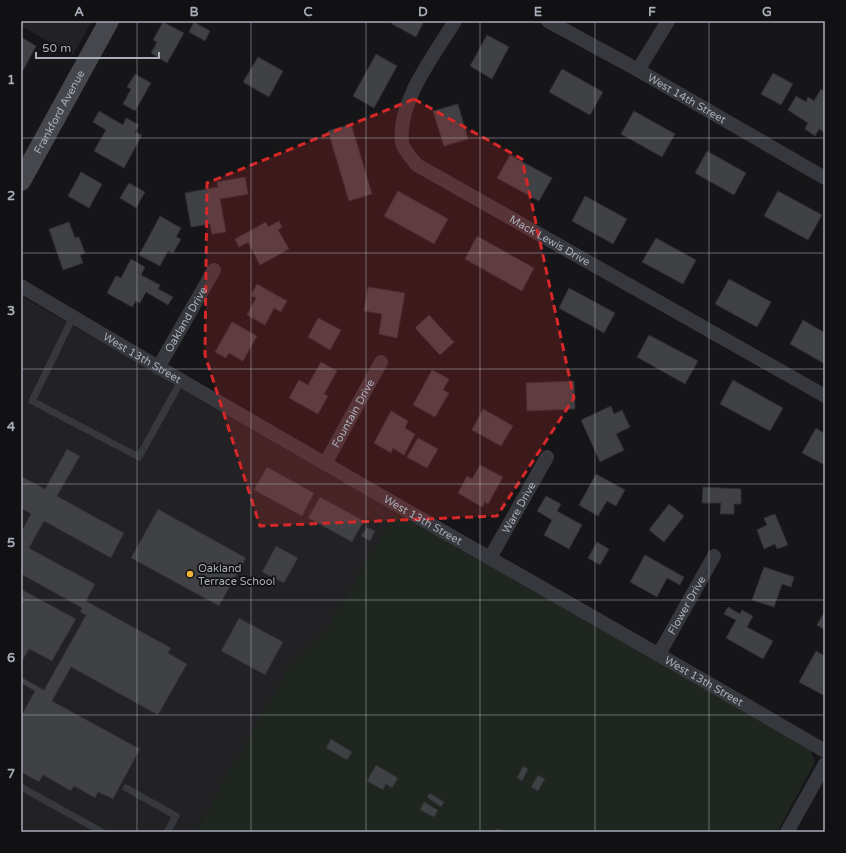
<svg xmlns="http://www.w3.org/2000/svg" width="846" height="853" font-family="'Varela Round',sans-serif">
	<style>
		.built { fill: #222225 }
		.green { fill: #1e261f }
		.building { fill: #404145; stroke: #303034 }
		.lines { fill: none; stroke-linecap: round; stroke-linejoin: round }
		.service { stroke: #37383d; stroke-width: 7 }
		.minor { stroke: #37383d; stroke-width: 14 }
		.secondary { stroke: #45474d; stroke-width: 20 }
		.marked { fill: #d62828; fill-opacity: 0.2; stroke: #d62828; stroke-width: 3; stroke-dasharray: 8 5; stroke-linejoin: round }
		.grid { fill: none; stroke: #a8adb8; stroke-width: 1; stroke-opacity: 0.55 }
		.poi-dot { fill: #f2b134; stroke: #111113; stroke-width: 1.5 }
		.labels { text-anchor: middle; stroke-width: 3.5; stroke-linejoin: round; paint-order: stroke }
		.street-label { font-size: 11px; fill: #a8adb8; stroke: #111113 }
		.poi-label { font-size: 11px; fill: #a8adb8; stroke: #111113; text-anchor: start }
		.neatline { fill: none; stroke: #a8adb8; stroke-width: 1.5 }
		.grid-label { font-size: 13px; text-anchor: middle; font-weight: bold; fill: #a8adb8 }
	</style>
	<rect width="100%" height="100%" fill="#161618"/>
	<g class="built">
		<path d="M21 21H92L73 55 21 26Z"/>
		<path d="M21 296 397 510 321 638 292 663 195 832H21Z"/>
	</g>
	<path class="green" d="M397 510 810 749 814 759V764L777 832H195L292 662 321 638Z"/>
	<g class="building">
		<path d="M393 21H424L416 37 392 24Z"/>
		<path d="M163 22 184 33 167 63 151 53 157 42 153 40Z"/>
		<path d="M194 22 210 31 205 41 189 32Z"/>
		<path d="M487 35 509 47 492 79 470 66Z"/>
		<path d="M21 37 36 46 21 74Z"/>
		<path d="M376 54 397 66 374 108 353 96Z"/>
		<path d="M258 57 283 71 269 97 243 82Z"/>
		<path d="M562 69 603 92 590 115 549 92Z"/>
		<path d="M773 73 793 84 781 105 761 94Z"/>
		<path d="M135 74 151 83 135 111 123 104 131 89 127 87Z"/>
		<path d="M821 89 825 92V133L819 129 815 136 805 129 808 123 788 110 796 96 806 102 808 97 814 101Z"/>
		<path d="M458 104 468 139 444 146 433 111Z"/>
		<path d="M99 111 123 125 126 118 139 125 135 132 142 135 124 168 94 151 106 130 93 122Z"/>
		<path d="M634 111 675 134 662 157 621 134Z"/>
		<path d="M351 124 372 194 349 201 328 131Z"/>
		<path d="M707 151 746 173 734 195 695 173Z"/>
		<path d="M510 155 552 178 539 201 497 178Z"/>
		<path d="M81 172 102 184 89 208 68 196Z"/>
		<path d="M245 177 248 194 220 199 226 232 212 234 210 224 191 227 185 193 218 187 217 182Z"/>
		<path d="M129 183 145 192 136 208 120 198Z"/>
		<path d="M398 191 448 219 434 244 384 216Z"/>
		<path d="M778 191 822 215 808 240 764 216Z"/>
		<path d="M585 196 627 219 613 244 572 221Z"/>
		<path d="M160 216 181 228 176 237 181 239 173 253 168 251 160 266 139 255Z"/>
		<path d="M279 221 282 227 278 230 289 249 260 265 248 242 239 247 235 239 266 222 268 227Z"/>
		<path d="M69 222 75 238 79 237 85 253 80 255 83 263 63 270 49 229Z"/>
		<path d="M477 236 534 268 522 291 465 259Z"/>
		<path d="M656 238 696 260 683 284 642 262Z"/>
		<path d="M131 259 145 267 141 275 160 285 158 289 173 297 168 305 146 292 140 303 136 301 132 307 107 293 116 276 121 278Z"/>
		<path d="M729 279 771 302 757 327 715 304Z"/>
		<path d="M257 284 287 301 281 312 274 308 265 325 247 315 256 298 251 295Z"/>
		<path d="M368 287 405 293 397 338 379 334 382 314 364 311Z"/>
		<path d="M569 288 615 313 604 333 559 308Z"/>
		<path d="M429 315 454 342 440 355 415 328Z"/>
		<path d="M318 318 341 330 330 350 308 337Z"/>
		<path d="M803 320 825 333V364L790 344Z"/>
		<path d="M232 322 257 336 243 361 229 353 226 358 215 352Z"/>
		<path d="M649 335 698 361 685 384 637 357Z"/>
		<path d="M321 362 337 371 324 394 328 396 318 414 289 398 299 380 308 385Z"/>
		<path d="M432 370 449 379 443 390 449 393 435 417 413 405Z"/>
		<path d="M733 380 783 408 770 431 720 404Z"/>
		<path d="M574 381 575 409 527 411 526 383Z"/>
		<path d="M611 406 614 414 622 410 630 427 616 434 624 450 600 462 581 420Z"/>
		<path d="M483 409 513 426 501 446 472 430Z"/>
		<path d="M391 411 408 421 405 428 415 434 404 455 393 448 391 453 374 443Z"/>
		<path d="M816 428 825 434V465L802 453Z"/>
		<path d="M418 438 438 449 427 468 407 457Z"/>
		<path d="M67 449 80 456 57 496 124 533 111 558 44 521 29 548 95 584 86 601 171 648 168 653 187 664 158 715 71 667 52 701 140 749 113 799 98 792 95 798 74 786 71 791 43 775 39 782 21 772V716L35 691 21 683V677L44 690 86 615 80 612 82 608 21 574V532L31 514 21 508V476L45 489Z"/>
		<path d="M480 465 503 477 488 504 485 502 482 507 458 493 467 476 472 479Z"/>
		<path d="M267 467 314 493 302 516 254 490Z"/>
		<path d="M596 474 625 490 616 506 607 501 598 516 579 505Z"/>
		<path d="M703 487 741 489V504H734V514H720L721 503H702Z"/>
		<path d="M546 496 561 504 557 511 582 525 569 549 544 535 552 520 537 511Z"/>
		<path d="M320 497 364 521 352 542 308 518Z"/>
		<path d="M669 504 684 516 664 542 649 530Z"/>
		<path d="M158 509 246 558 219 606 131 558Z"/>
		<path d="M775 514 788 545 777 549 775 544 764 549 757 530 767 525 764 518Z"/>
		<path d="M367 527 375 531 370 541 361 536Z"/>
		<path d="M597 542 609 549 600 565 588 558Z"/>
		<path d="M276 546 298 558 284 583 262 572Z"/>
		<path d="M645 555 684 577 680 585 667 578 657 597 630 582Z"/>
		<path d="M764 567 794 577 791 587 782 584 774 607 752 600Z"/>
		<path d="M21 589 76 619 52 661 29 649 21 663Z"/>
		<path d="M728 607 740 614 742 610 753 616 747 627 773 641 763 659 726 638 736 620 724 614Z"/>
		<path d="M825 611V630L817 625Z"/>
		<path d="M239 618 283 642 265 675 221 651Z"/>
		<path d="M816 651 825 656V696L799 682Z"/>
		<path d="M331 739 352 752 347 760 326 748Z"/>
		<path d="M376 765 398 778 392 788 386 784 383 790 367 781Z"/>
		<path d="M523 766 528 769 522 781 517 778Z"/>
		<path d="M538 775 545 779 538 791 531 787Z"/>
		<path d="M430 793 444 802 441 807 427 797Z"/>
		<path d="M424 802 438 810 434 817 420 810Z"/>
		<path d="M498 829 502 830 507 832H490Z"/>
	</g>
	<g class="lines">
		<g class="service">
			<path d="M73 317 32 401 139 457 181 381"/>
			<path d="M21 787 102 832"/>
			<path d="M126 788 176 816 167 832"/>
		</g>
		<g class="minor">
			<path id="s1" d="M455 21C435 54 397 102 402 142 403 149 412 159 417 165L825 396"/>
			<path id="s2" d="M548 21 638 70 825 178"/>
			<path d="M638 70 668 21"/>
			<path id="s3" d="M21 286C287 445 558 595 825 751"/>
			<path id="s4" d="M158 368 214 270"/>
			<path id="s5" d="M325 464 381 362"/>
			<path id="s6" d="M490 558 547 457"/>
			<path id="s7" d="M659 654 714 556"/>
			<path d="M787 832 825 764"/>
		</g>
		<path class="secondary" id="s8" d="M21 181 109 21"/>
	</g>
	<path class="marked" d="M414 99 522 159 574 398 497 516 260 526 205 355 207 183Z"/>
	<path class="grid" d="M137 21V832M251 21V832M366 21V832M480 21V832M595 21V832M709 21V832M21 138H825M21 253H825M21 369H825M21 484H825M21 600H825M21 715H825"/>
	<circle class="poi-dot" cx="190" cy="574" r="4"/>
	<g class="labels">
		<g class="street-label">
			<text dy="4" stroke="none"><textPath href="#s2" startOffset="159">West 14th Street</textPath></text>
			<text dy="4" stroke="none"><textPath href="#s8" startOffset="79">Frankford Avenue</textPath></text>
			<text dy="4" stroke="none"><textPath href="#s1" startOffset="315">Mack Lewis Drive</textPath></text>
			<text dy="4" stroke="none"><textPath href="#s4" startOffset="56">Oakland Drive</textPath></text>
			<text dy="4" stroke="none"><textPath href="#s3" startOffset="141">West 13th Street</textPath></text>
			<text dy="4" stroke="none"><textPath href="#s5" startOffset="58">Fountain Drive</textPath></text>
			<text dy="4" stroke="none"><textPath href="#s6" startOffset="58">Ware Drive</textPath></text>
			<text dy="4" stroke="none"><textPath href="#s3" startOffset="465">West 13th Street</textPath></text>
			<text dy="4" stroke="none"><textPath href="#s7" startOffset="56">Flower Drive</textPath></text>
			<text dy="4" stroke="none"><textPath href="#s3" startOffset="789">West 13th Street</textPath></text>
		</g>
		<g class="poi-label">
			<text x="198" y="572">Oakland<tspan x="198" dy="13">Terrace School</tspan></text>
		</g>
	</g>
	<rect width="846" height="853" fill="none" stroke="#111113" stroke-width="44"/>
	<path d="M36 52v6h123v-6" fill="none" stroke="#a8adb8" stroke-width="2"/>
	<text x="42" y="52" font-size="12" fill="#a8adb8" stroke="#111113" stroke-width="3" paint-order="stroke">50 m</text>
	<rect x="22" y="22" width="802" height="809" class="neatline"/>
	<g class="grid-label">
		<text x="79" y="16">A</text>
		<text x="194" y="16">B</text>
		<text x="308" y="16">C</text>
		<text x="423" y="16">D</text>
		<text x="538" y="16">E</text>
		<text x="652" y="16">F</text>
		<text x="767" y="16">G</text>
		<text x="11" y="84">1</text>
		<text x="11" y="200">2</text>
		<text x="11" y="315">3</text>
		<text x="11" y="431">4</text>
		<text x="11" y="547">5</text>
		<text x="11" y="662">6</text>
		<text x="11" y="778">7</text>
	</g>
</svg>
